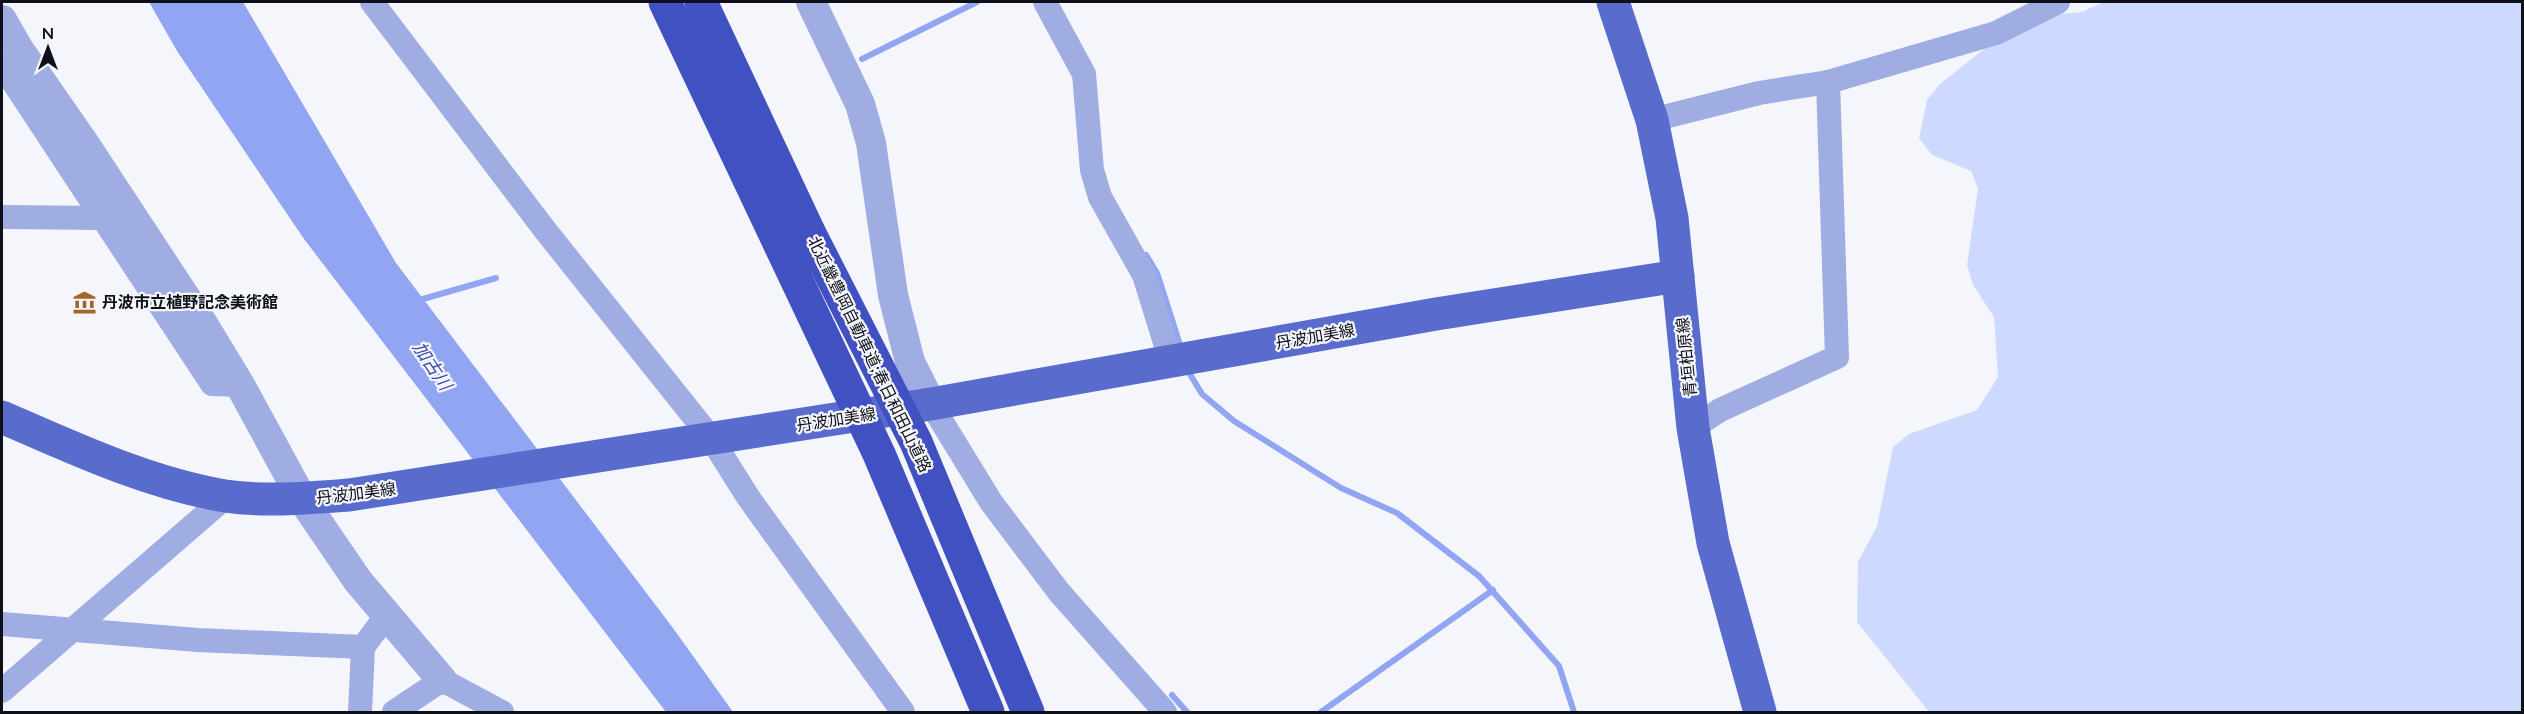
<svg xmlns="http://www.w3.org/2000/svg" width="2524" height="714" font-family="Lato,'Noto Sans JP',sans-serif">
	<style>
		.green { fill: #ced9ff }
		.water { fill: #91a5f3 }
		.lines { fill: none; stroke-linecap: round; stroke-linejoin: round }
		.stream { stroke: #91a5f3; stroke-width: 6 }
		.minor { stroke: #9fade3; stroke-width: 24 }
		.tertiary { stroke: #9fade3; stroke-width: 30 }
		.primary { stroke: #596bcc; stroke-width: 33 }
		.motorway { stroke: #4251c2; stroke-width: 33 }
		.motorway-bridge { stroke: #4251c2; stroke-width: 33 }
		.labels { text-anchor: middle; stroke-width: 4.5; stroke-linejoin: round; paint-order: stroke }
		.poi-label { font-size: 16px; font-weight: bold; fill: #0e1019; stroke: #f5f6fc; text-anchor: start }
		.street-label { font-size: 16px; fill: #0e1019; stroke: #f5f6fc }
		.water-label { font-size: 18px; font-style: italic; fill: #3e4ca7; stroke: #f5f6fc }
	</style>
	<rect width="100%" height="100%" fill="#f5f6fc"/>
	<path class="green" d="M2103 2H2522V712H1929L1857 622 1858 562 1877 526 1893 447 1909 434 1977 410 1998 377 1994 317 1973 285 1967 265 1978 189 1971 171 1932 155 1919 138 1927 100 1939 85 2024 17 2082 12Z"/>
	<path class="water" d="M149 2H243L396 263 673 628 733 712H666L304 239 177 51Z"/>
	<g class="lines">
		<g class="stream">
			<path d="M862 59 977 2"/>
			<path d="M1146 255 1157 273 1181 348"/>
			<path d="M416 301 496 278"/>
			<path d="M1188 371 1202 394 1234 421 1341 488 1397 513 1479 576 1559 666 1574 712"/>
			<path d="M1172 695 1187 712"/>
			<path d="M1321 712 1493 590"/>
		</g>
		<g class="minor">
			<path d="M372 2 545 230 711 438 748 497 903 712"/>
			<path d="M1045 2 1084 74 1092 170 1100 197 1144 275 1171 362"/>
			<path d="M2 65 212 384 240 385"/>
			<path d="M1652 120 1759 93 1828 82 1996 33 2058 2"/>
			<path d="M2 217 103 218"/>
			<path d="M931 404 991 502 1059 592 1165 712"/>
			<path d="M1693 428 1720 410 1837 357 1828 82"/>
			<path d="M2 624 198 640 363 647"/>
			<path d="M2 691 227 496"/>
			<path d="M360 712 363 647 387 615"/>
			<path d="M394 712 442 680 502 712"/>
		</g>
		<g class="tertiary">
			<path d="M811 2 860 104 871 143 893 295 910 362 931 404"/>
			<path d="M2 20 18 48 84 143 203 324 240 385 302 499 358 581 442 680"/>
		</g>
		<g class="primary">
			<path d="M1613 2 1652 120 1672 218 1693 428 1713 543 1760 712"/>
			<path d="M2 417C73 448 148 483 225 496 265 502 309 498 349 495L931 404 1436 314 1678 276"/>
		</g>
		<g class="motorway">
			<path d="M665 2 780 245"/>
			<path d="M701 2 809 232"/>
		</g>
		<g class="motorway-bridge">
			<path d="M809 232 916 442 1028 712"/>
			<path d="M780 245 879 454 988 712"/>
		</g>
	</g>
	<defs>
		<symbol id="museum-bare" viewBox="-9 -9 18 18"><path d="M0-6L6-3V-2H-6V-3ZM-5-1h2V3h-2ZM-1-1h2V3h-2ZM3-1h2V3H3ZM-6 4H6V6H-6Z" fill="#a36629" stroke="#f5f6fc" stroke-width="2.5" paint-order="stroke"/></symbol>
	</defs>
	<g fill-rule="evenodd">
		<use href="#museum-bare" x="68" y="286" width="33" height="33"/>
	</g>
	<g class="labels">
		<g class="poi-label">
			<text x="102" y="308">丹波市立植野記念美術館</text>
		</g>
		<g class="street-label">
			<text transform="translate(1315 336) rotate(-10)" y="6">丹波加美線</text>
			<text transform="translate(870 354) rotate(64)" y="6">北近畿豊岡自動車道;春日和田山道路</text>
			<text transform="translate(1686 357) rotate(-96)" y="6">青垣柏原線</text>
			<text transform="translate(836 419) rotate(-9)" y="6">丹波加美線</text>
			<text transform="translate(356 493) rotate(-7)" y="6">丹波加美線</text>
		</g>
		<g class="water-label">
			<text transform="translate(432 366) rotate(56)" y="6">加古川</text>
		</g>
	</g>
	<rect width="2524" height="714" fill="none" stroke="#0e1019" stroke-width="6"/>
	<g transform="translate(48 48)" stroke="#f5f6fc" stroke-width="4.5" paint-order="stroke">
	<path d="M0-4.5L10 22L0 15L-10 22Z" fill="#0e1019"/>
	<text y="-9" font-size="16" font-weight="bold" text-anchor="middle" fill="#0e1019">N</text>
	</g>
</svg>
